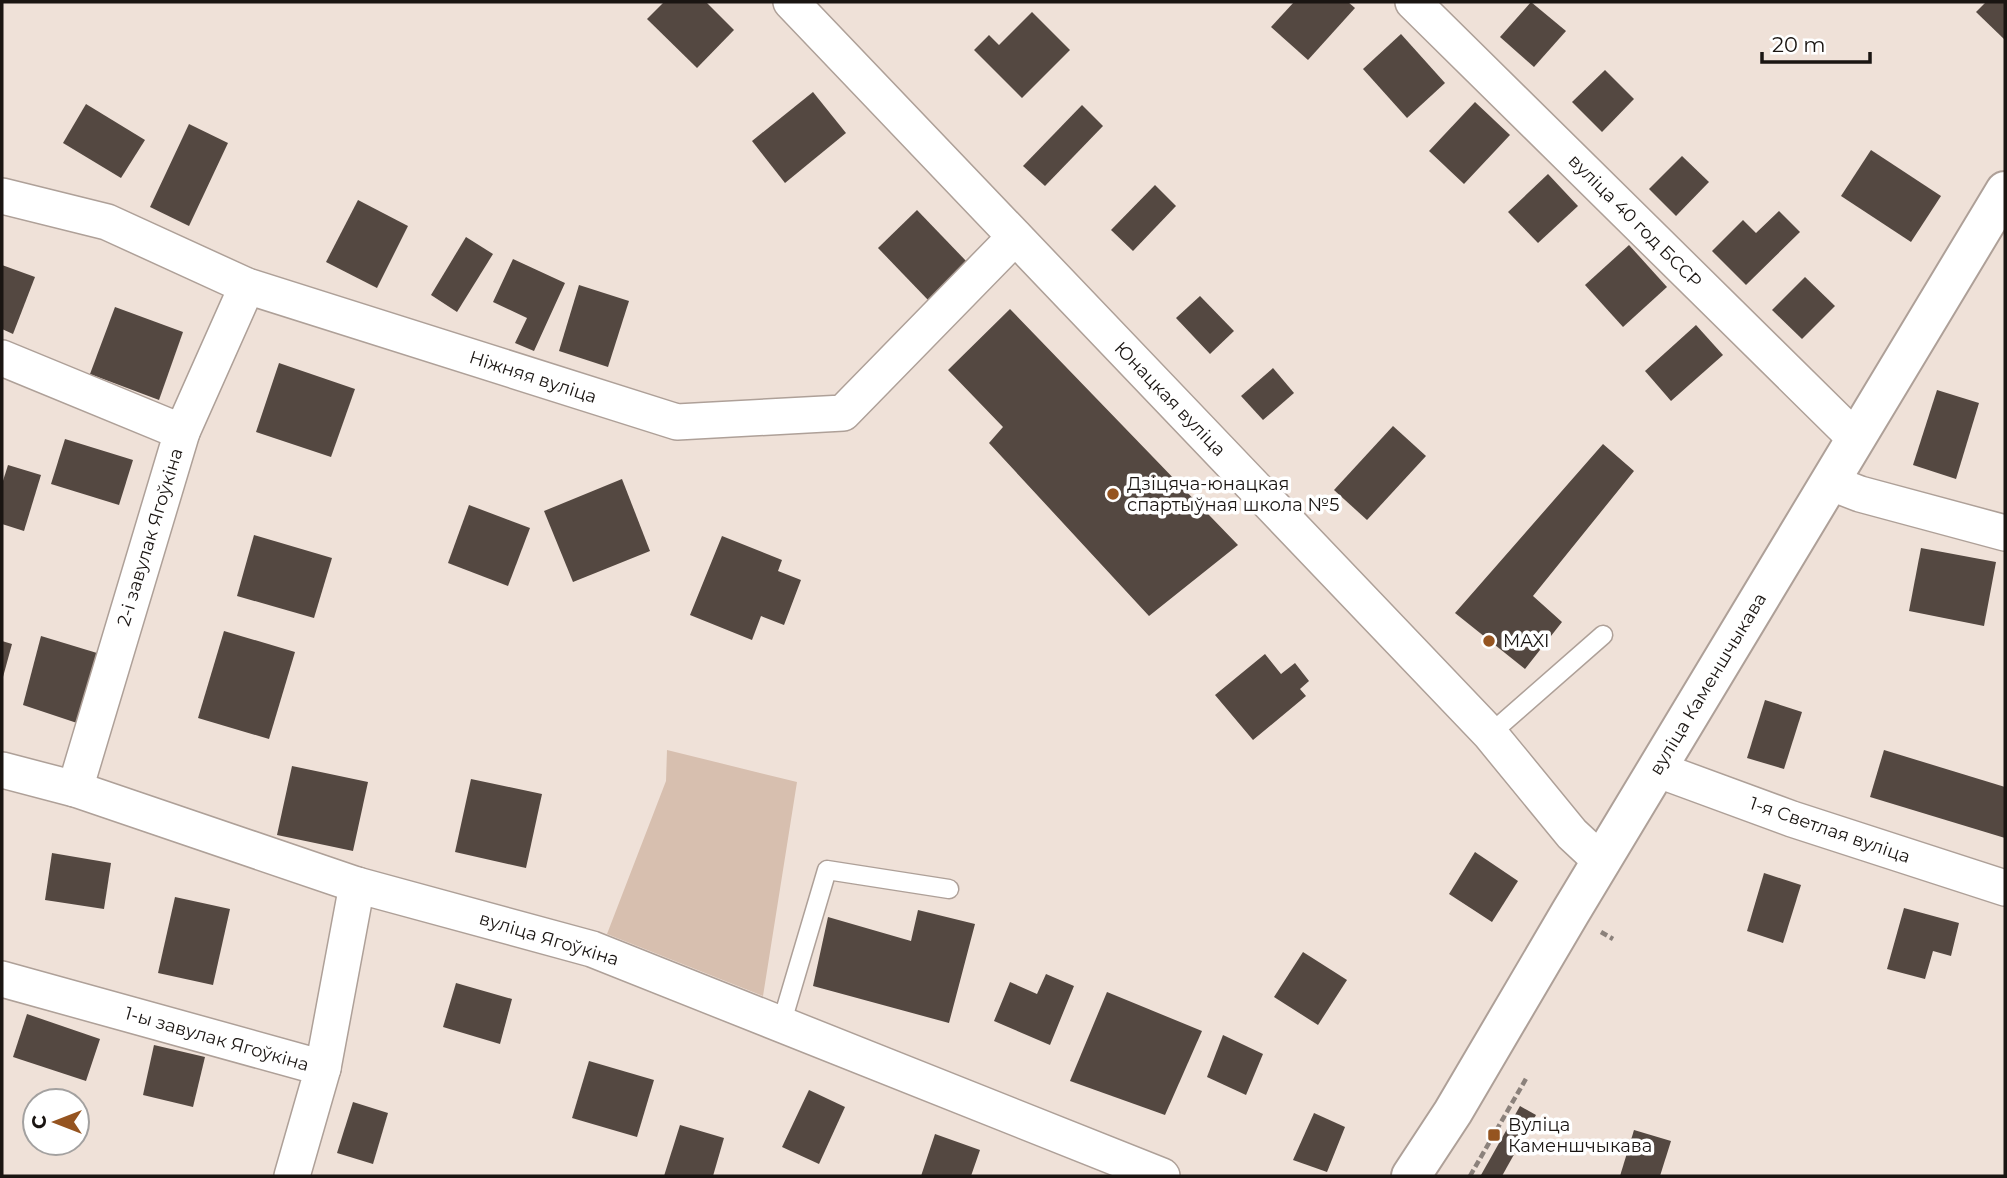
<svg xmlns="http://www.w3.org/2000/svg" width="2007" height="1178" font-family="Montserrat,sans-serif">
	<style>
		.green { fill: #d7bfaf }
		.building { fill: #544841 }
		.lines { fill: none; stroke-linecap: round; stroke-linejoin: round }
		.service-casing { stroke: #aea098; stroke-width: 21 }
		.minor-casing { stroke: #aea098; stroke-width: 38 }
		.tertiary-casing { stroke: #aea098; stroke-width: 42 }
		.path { stroke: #8b817b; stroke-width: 4.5; stroke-dasharray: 7 3.5; stroke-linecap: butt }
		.service { stroke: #fff; stroke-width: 18 }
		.minor { stroke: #fff; stroke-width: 35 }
		.tertiary { stroke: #fff; stroke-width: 38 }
		.poi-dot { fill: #955420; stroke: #fff; stroke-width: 2.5 }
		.labels { text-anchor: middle; stroke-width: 7; stroke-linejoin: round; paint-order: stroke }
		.street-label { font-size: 18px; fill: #1a1512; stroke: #fff }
		.poi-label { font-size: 18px; fill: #1a1512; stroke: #fff; text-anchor: start }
	</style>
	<rect width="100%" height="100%" fill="#efe1d8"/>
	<path class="green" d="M667 750 797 782 763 996 607 934 666 781Z"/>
	<g class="building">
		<path d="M664 2H706L734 30 697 68 647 19Z"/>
		<path d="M1294 2H1348L1355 8 1308 60 1271 27Z"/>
		<path d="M1531 2 1566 31 1534 67 1500 37Z"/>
		<path d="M1986 2H2005V40L1976 12Z"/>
		<path d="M1032 12 1070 50 1022 98 974 50 989 35 999 45Z"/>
		<path d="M1401 34 1445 83 1407 118 1363 69Z"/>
		<path d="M1605 70 1634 99 1602 132 1572 102Z"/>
		<path d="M813 92 846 133 785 183 752 141Z"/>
		<path d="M1475 102 1510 135 1464 184 1429 151Z"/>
		<path d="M86 104 145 140 121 178 63 143Z"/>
		<path d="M1082 105 1103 126 1045 186 1023 166Z"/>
		<path d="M189 124 228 143 189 226 150 207Z"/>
		<path d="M1871 150 1941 196 1911 242 1841 196Z"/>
		<path d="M1682 156 1709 182 1676 216 1649 189Z"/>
		<path d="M1548 174 1578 206 1538 243 1508 212Z"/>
		<path d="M1155 185 1176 206 1133 251 1111 230Z"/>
		<path d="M358 200 408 226 377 288 326 262Z"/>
		<path d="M917 210 968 263 929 301 878 248Z"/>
		<path d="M1779 211 1800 232 1746 285 1712 251 1743 220 1756 233Z"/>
		<path d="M466 237 493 254 457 312 431 295Z"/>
		<path d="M1629 245 1667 287 1623 327 1585 285Z"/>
		<path d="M513 259 565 283 534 351 515 343 527 318 493 302Z"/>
		<path d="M2 265 35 277 13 334 2 329Z"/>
		<path d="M1805 277 1835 306 1802 339 1772 310Z"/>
		<path d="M579 285 629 301 608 367 559 351Z"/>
		<path d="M1200 296 1234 331 1210 354 1176 318Z"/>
		<path d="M115 307 183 332 159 400 90 374Z"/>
		<path d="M1010 309 1238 545 1149 616 989 443 1003 427 948 370Z"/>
		<path d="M1696 325 1723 355 1671 401 1645 371Z"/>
		<path d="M279 363 355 389 331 457 256 432Z"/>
		<path d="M1273 368 1294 393 1263 420 1241 396Z"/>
		<path d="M1937 390 1979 403 1956 479 1913 465Z"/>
		<path d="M1393 426 1426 456 1367 520 1334 490Z"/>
		<path d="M65 439 133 460 119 505 51 484Z"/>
		<path d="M1603 444 1634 471 1533 596 1562 622 1525 669 1455 613Z"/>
		<path d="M8 465 41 475 24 531 2 524V484Z"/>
		<path d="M622 479 650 551 573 582 544 511Z"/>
		<path d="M469 505 530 528 508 586 448 563Z"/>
		<path d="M254 535 332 558 314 618 237 596Z"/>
		<path d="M722 536 782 560 778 571 801 580 784 625 761 616 752 640 690 615Z"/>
		<path d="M1921 548 1996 562 1984 626 1909 611Z"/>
		<path d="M224 631 295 652 269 739 198 718Z"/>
		<path d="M41 636 97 653 77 723 23 705Z"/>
		<path d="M2 641 12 644 3 677H2Z"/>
		<path d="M1265 654 1281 674 1295 663 1309 681 1300 689 1306 696 1253 740 1215 695Z"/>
		<path d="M1765 700 1802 712 1784 769 1747 758Z"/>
		<path d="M1884 750 2005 787V838L1870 797Z"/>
		<path d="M292 766 368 782 353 851 277 835Z"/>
		<path d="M471 779 542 794 526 868 455 852Z"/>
		<path d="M1475 852 1518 881 1492 922 1449 894Z"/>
		<path d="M52 853 111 863 104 909 45 900Z"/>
		<path d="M1764 873 1801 885 1783 943 1747 931Z"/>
		<path d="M175 897 230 909 213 985 158 973Z"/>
		<path d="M1904 908 1959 923 1951 956 1933 951 1925 979 1887 969Z"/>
		<path d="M918 910 975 924 949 1023 813 986 828 917 911 941Z"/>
		<path d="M1303 952 1347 980 1318 1025 1274 997Z"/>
		<path d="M1046 974 1074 986 1050 1045 994 1021 1010 982 1037 994Z"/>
		<path d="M456 983 512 999 500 1044 443 1027Z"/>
		<path d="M1107 992 1202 1031 1165 1115 1070 1081Z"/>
		<path d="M27 1014 100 1039 86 1081 13 1057Z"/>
		<path d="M1223 1035 1263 1054 1246 1095 1207 1077Z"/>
		<path d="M154 1045 205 1057 193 1107 143 1095Z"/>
		<path d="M589 1061 654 1080 637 1137 572 1118Z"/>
		<path d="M809 1090 845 1107 819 1164 782 1147Z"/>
		<path d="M353 1102 388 1113 373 1164 337 1153Z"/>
		<path d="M1520 1106 1536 1115 1502 1176 1481 1175Z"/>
		<path d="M1314 1113 1345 1127 1327 1172 1293 1160Z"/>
		<path d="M680 1125 724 1138 713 1176H664Z"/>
		<path d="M1634 1130 1671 1141 1660 1176H1620Z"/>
		<path d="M935 1134 980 1150 971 1176H921Z"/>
	</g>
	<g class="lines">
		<defs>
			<g id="service">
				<path d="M1490 734 1603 635"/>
				<path d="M781 1025 827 870 949 889"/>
			</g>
			<g id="minor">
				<path d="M791 2 1490 734 1572 834 1602 862"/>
				<path d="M1413 2 1856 439"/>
				<path d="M2 196 107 222 247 286 677 422 843 413 1015 237"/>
				<path d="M2 358 182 432 75 789"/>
				<path d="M182 432 247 286"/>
				<path d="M1829 482 1860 494 2005 533"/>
				<path d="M1656 769 1792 819 2005 888"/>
				<path d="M2 770 75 789 357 885 592 949 1162 1176"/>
				<path d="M2 979 323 1068 292 1176"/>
				<path d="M323 1068 357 885"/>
			</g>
			<path id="tertiary" d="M1411 1176 1453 1112 1570 913 2005 191"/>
		</defs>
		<use href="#service" class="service-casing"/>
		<use href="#minor" class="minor-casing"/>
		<use href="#tertiary" class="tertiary-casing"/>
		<g class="path">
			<path d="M1601 932 1613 939"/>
			<path d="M1470 1176 1527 1077"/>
		</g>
		<use href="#service" class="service"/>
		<use href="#minor" class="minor"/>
		<use href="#tertiary" class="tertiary"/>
	</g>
	<g class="poi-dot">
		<circle cx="1113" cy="494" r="7"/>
		<circle cx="1489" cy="641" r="7"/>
		<rect x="1487" y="1128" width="14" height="14" rx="3.5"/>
	</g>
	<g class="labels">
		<g class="street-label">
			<text transform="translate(1635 221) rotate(45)" y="6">вуліца 40 год БССР</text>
			<text transform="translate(533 377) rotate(18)" y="6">Ніжняя вуліца</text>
			<text transform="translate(1170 399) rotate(46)" y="6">Юнацкая вуліца</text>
			<text transform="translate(150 537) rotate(-73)" y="6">2-і завулак Ягоўкіна</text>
			<text transform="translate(1708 684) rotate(-59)" y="6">вуліца Каменшчыкава</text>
			<text transform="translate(1830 830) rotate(19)" y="6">1-я Светлая вуліца</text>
			<text transform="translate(549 939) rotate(17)" y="6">вуліца Ягоўкіна</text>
			<text transform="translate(217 1039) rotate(16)" y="6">1-ы завулак Ягоўкіна</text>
		</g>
		<g class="poi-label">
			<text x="1127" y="490">Дзіцяча-юнацкая<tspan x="1127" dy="21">спартыўная школа №5</tspan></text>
			<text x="1503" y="647">MAXI</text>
			<text x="1508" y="1131">Вуліца<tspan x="1508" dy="21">Каменшчыкава</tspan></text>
		</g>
	</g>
	<rect width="2007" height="1178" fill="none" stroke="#1a1512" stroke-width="7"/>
	<g transform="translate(56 1122) rotate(270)"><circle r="33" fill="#ffffff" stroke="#a3a1a0" stroke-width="2"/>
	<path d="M0-5L12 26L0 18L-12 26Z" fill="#955420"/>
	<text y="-10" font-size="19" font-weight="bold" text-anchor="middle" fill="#1a1512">С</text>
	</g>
	<path d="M1762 52v10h108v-10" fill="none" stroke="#1a1512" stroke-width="3.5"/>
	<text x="1772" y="52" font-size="21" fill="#1a1512" stroke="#ffffff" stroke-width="5" paint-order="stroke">20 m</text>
</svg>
